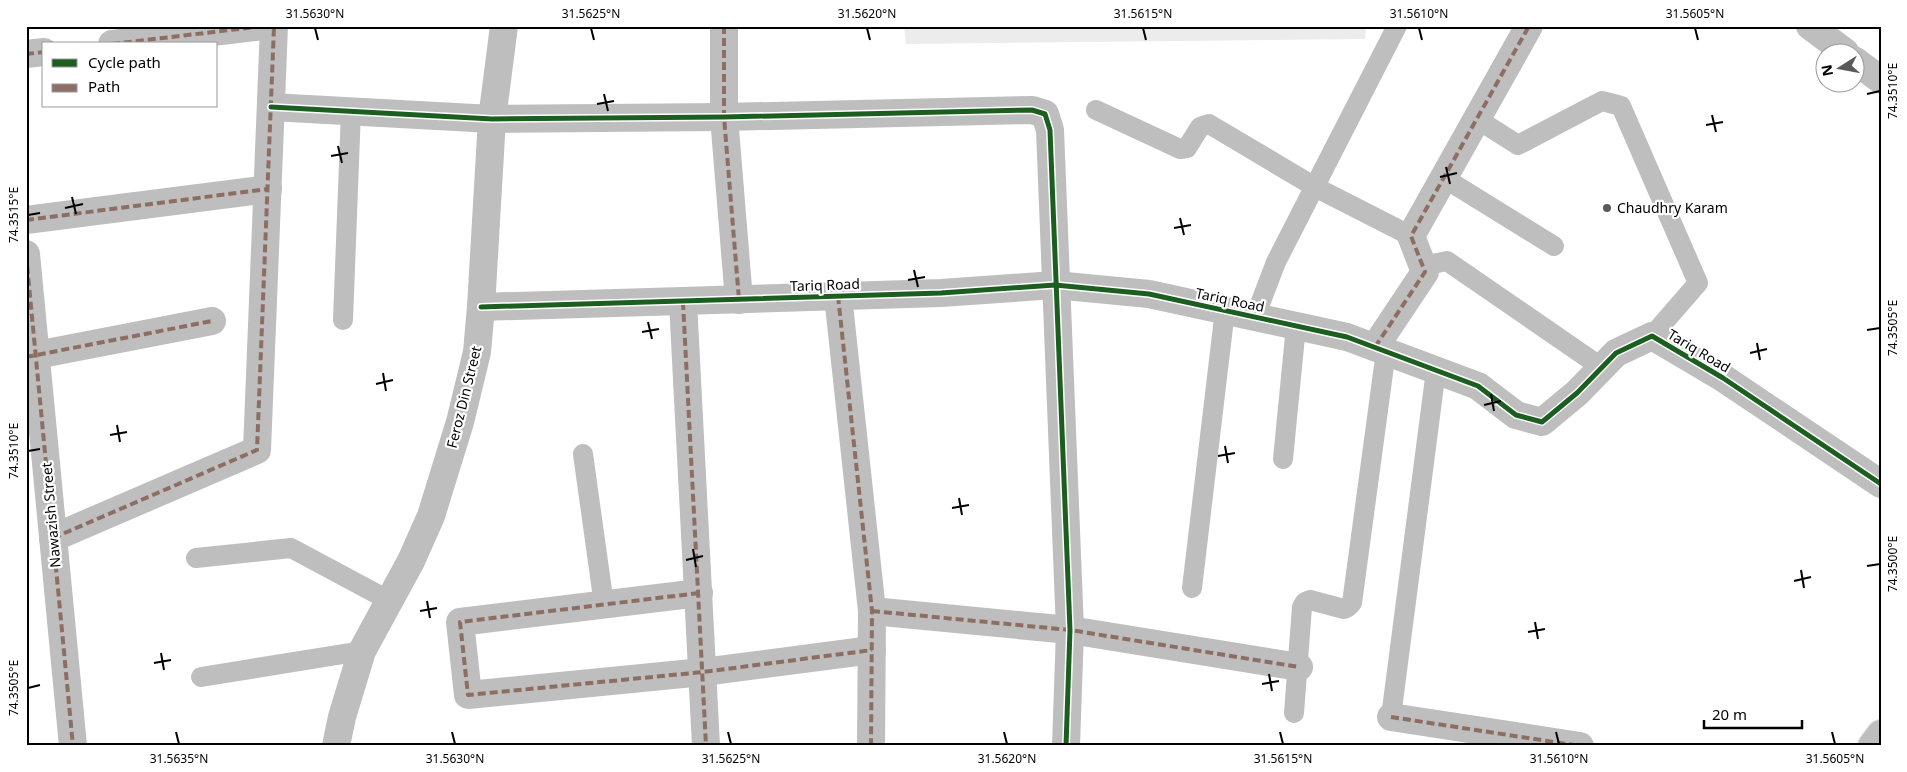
<svg xmlns="http://www.w3.org/2000/svg" width="1907" height="772" font-family="'Noto Sans',sans-serif">
	<style>
		.green { fill: #ececec }
		.lines { fill: none; stroke-linecap: round; stroke-linejoin: round }
		.primary-casing { stroke: #dbdbdb; stroke-width: 30 }
		.service { stroke: #bebebe; stroke-width: 20 }
		.minor { stroke: #bebebe; stroke-width: 28 }
		.primary { stroke: #bebebe; stroke-width: 28 }
		.quiet { stroke: #8d6e63; stroke-width: 4; stroke-dasharray: 8 4; stroke-linecap: butt }
		.cycleway-casing { stroke: #fff; stroke-width: 8 }
		.cycleway { stroke: #1b5e20; stroke-width: 5 }
		.ticks { fill: none; stroke: #000; stroke-width: 2 }
		.poi-dot { fill: #595959; stroke: #fff; stroke-width: 2 }
		.labels { text-anchor: middle; stroke-width: 4.5; stroke-linejoin: round; paint-order: stroke }
		.poi-label { font-size: 14px; fill: #000; stroke: #fff; text-anchor: start }
		.street-label { font-size: 14px; fill: #000; stroke: #fff }
		.neatline { fill: none; stroke: #000; stroke-width: 2 }
		.ticks-label { font-size: 12px; text-anchor: middle; fill: #000 }
	</style>
	<rect width="100%" height="100%" fill="#fff"/>
	<path class="green" d="M904 26H1366L1365 39 906 44Z"/>
	<g class="lines">
		<defs>
			<path id="primary" d="M1872 746 1881 734"/>
		</defs>
		<use href="#primary" class="primary-casing"/>
		<g class="service">
			<path d="M1096 110 1180 149 1187 148 1200 127 1209 124 1315 187 1411 236"/>
			<path d="M1477 119 1518 145 1602 101 1621 106 1698 283 1652 336"/>
			<path d="M1444 178 1554 246"/>
			<path d="M1423 266 1447 261 1601 367"/>
			<path d="M1255 317 1276 262 1397 26"/>
			<path d="M343 320 351 110"/>
			<path d="M583 454 604 605"/>
			<path d="M1283 459 1296 326"/>
			<path d="M196 558 291 548 390 601"/>
			<path d="M1192 588 1225 310"/>
			<path d="M201 677 362 651"/>
			<path d="M1294 713 1302 607 1305 602 1310 600 1344 609 1348 607 1352 603 1386 351"/>
			<path d="M1391 717 1436 370"/>
		</g>
		<g class="minor">
			<path d="M724 26V117L739 300"/>
			<path d="M1810 26 1845 52"/>
			<path d="M112 44 264 26"/>
			<path d="M26 54 44 52"/>
			<path d="M1854 60 1881 80"/>
			<path d="M271 107 492 119 724 117 1032 110 1045 114 1050 130 1070 630 1066 746"/>
			<path d="M26 220 268 189"/>
			<path d="M26 254 73 746"/>
			<path d="M838 296 872 611 871 746"/>
			<path d="M683 302 706 746"/>
			<path d="M481 307 941 293 1055 285 1149 294 1347 337 1478 386 1516 415 1542 422 1577 393 1616 353 1652 336 1723 378 1881 484"/>
			<path d="M1375 347 1425 272 1411 236 1529 26"/>
			<path d="M26 357 212 321"/>
			<path d="M53 538 257 450 274 26"/>
			<path d="M699 593 460 622 468 695 703 672 872 650"/>
			<path d="M872 611 1070 630 1299 667"/>
			<path d="M1391 717 1580 746"/>
			<path d="M336 746 342 717 362 651 411 561 431 516 460 422 477 352 481 307 492 119 504 26"/>
		</g>
		<use href="#primary" class="primary"/>
		<g class="quiet">
			<path d="M724 26V117L739 300"/>
			<path d="M112 44 264 26"/>
			<path d="M26 54 44 52"/>
			<path d="M26 220 268 189"/>
			<path d="M26 254 73 746"/>
			<path d="M838 296 872 611 871 746"/>
			<path d="M683 302 706 746"/>
			<path d="M1375 347 1425 272 1411 236 1529 26"/>
			<path d="M26 357 212 321"/>
			<path d="M53 538 257 450 274 26"/>
			<path d="M699 593 460 622 468 695 703 672 872 650"/>
			<path d="M872 611 1070 630 1299 667"/>
			<path d="M1391 717 1580 746"/>
		</g>
		<defs>
			<g id="cycleway">
				<path d="M271 107 492 119 724 117 1032 110 1045 114 1050 130 1070 630 1066 746"/>
				<path d="M481 307 941 293 1055 285 1149 294 1347 337 1478 386 1516 415 1542 422 1577 393 1616 353 1652 336 1723 378 1881 484"/>
			</g>
		</defs>
		<use href="#cycleway" class="cycleway-casing"/>
		<use href="#cycleway" class="cycleway"/>
	</g>
	<path class="ticks" d="M315 28 318 40M591 28 594 40M867 28 870 40M1143 28 1146 40M1419 28 1422 40M1695 28 1698 40M604 94 608 111M1867 94 1880 91M597 104 614 101M1712 115 1716 132M1706 125 1723 122M338 146 342 163M331 156 348 153M1446 167 1450 184M1440 177 1457 173M72 197 76 214M65 208 83 204M28 215 40 213M1180 218 1184 235M1174 228 1191 225M914 270 918 287M908 280 925 277M648 322 652 339M1867 330 1880 328M642 332 659 329M1757 343 1760 360M1750 353 1767 349M383 373 386 391M376 384 393 380M1491 394 1494 411M1484 405 1501 401M117 425 120 442M110 435 127 432M1225 446 1228 463M28 451 40 449M1218 456 1235 453M959 498 962 515M952 508 969 505M693 549 696 567M686 560 703 556M1867 566 1880 564M1801 570 1804 588M1794 581 1811 577M427 601 430 618M420 611 437 608M1535 622 1538 639M1528 632 1545 629M161 653 164 670M154 663 171 660M1269 674 1272 691M1262 684 1279 681M28 688 40 685M176 732 179 744M452 732 455 744M728 732 731 744M1004 732 1007 744M1280 732 1283 744M1556 732 1559 744M1832 732 1835 744"/>
	<circle class="poi-dot" cx="1607" cy="208" r="5"/>
	<g class="labels">
		<g class="poi-label">
			<text x="1617" y="213">Chaudhry Karam</text>
		</g>
		<g class="street-label">
			<text transform="translate(825 285) rotate(-2)" y="5">Tariq Road</text>
			<text transform="translate(1230 300) rotate(12)" y="5">Tariq Road</text>
			<text transform="translate(1699 351) rotate(31)" y="5">Tariq Road</text>
			<text transform="translate(464 397) rotate(-76)" y="5">Feroz Din Street</text>
			<text transform="translate(51 515) rotate(-95)" y="5">Nawazish Street</text>
		</g>
	</g>
	<rect width="1907" height="772" fill="none" stroke="#ffffff" stroke-width="55"/>
	<rect x="42" y="42" width="175" height="65" fill="#ffffff" stroke="#999999"/>
	<rect x="52" y="59" width="25" height="8" fill="#1b5e20" stroke="#999999"/>
	<text x="88" y="68" font-size="15" fill="#000000">Cycle path</text>
	<rect x="52" y="84" width="25" height="8" fill="#8d6e63" stroke="#999999"/>
	<text x="88" y="92" font-size="15" fill="#000000">Path</text>
	<g transform="translate(1840 68) rotate(259)"><circle r="24" fill="#ffffff" stroke="#999999"/>
	<path d="M0-4L9 19L0 12L-9 19Z" fill="#595959"/>
	<text y="-8" font-size="14" font-weight="bold" text-anchor="middle" fill="#000000">N</text>
	</g>
	<path d="M1704 720v8h98v-8" fill="none" stroke="#000000" stroke-width="2.5"/>
	<text x="1712" y="720" font-size="15" fill="#000000" stroke="#ffffff" stroke-width="4" paint-order="stroke">20 m</text>
	<rect x="28" y="28" width="1852" height="716" class="neatline"/>
	<g class="ticks-label">
		<text x="315" y="18">31.5630°N</text>
		<text x="591" y="18">31.5625°N</text>
		<text x="867" y="18">31.5620°N</text>
		<text x="1143" y="18">31.5615°N</text>
		<text x="1419" y="18">31.5610°N</text>
		<text x="1695" y="18">31.5605°N</text>
		<text transform="translate(1893 91) rotate(-90)" y="4">74.3510°E</text>
		<text transform="translate(14 215) rotate(-90)" y="4">74.3515°E</text>
		<text transform="translate(1893 328) rotate(-90)" y="4">74.3505°E</text>
		<text transform="translate(14 451) rotate(-90)" y="4">74.3510°E</text>
		<text transform="translate(1893 564) rotate(-90)" y="4">74.3500°E</text>
		<text transform="translate(14 688) rotate(-90)" y="4">74.3505°E</text>
		<text x="179" y="763">31.5635°N</text>
		<text x="455" y="763">31.5630°N</text>
		<text x="731" y="763">31.5625°N</text>
		<text x="1007" y="763">31.5620°N</text>
		<text x="1283" y="763">31.5615°N</text>
		<text x="1559" y="763">31.5610°N</text>
		<text x="1835" y="763">31.5605°N</text>
	</g>
</svg>
